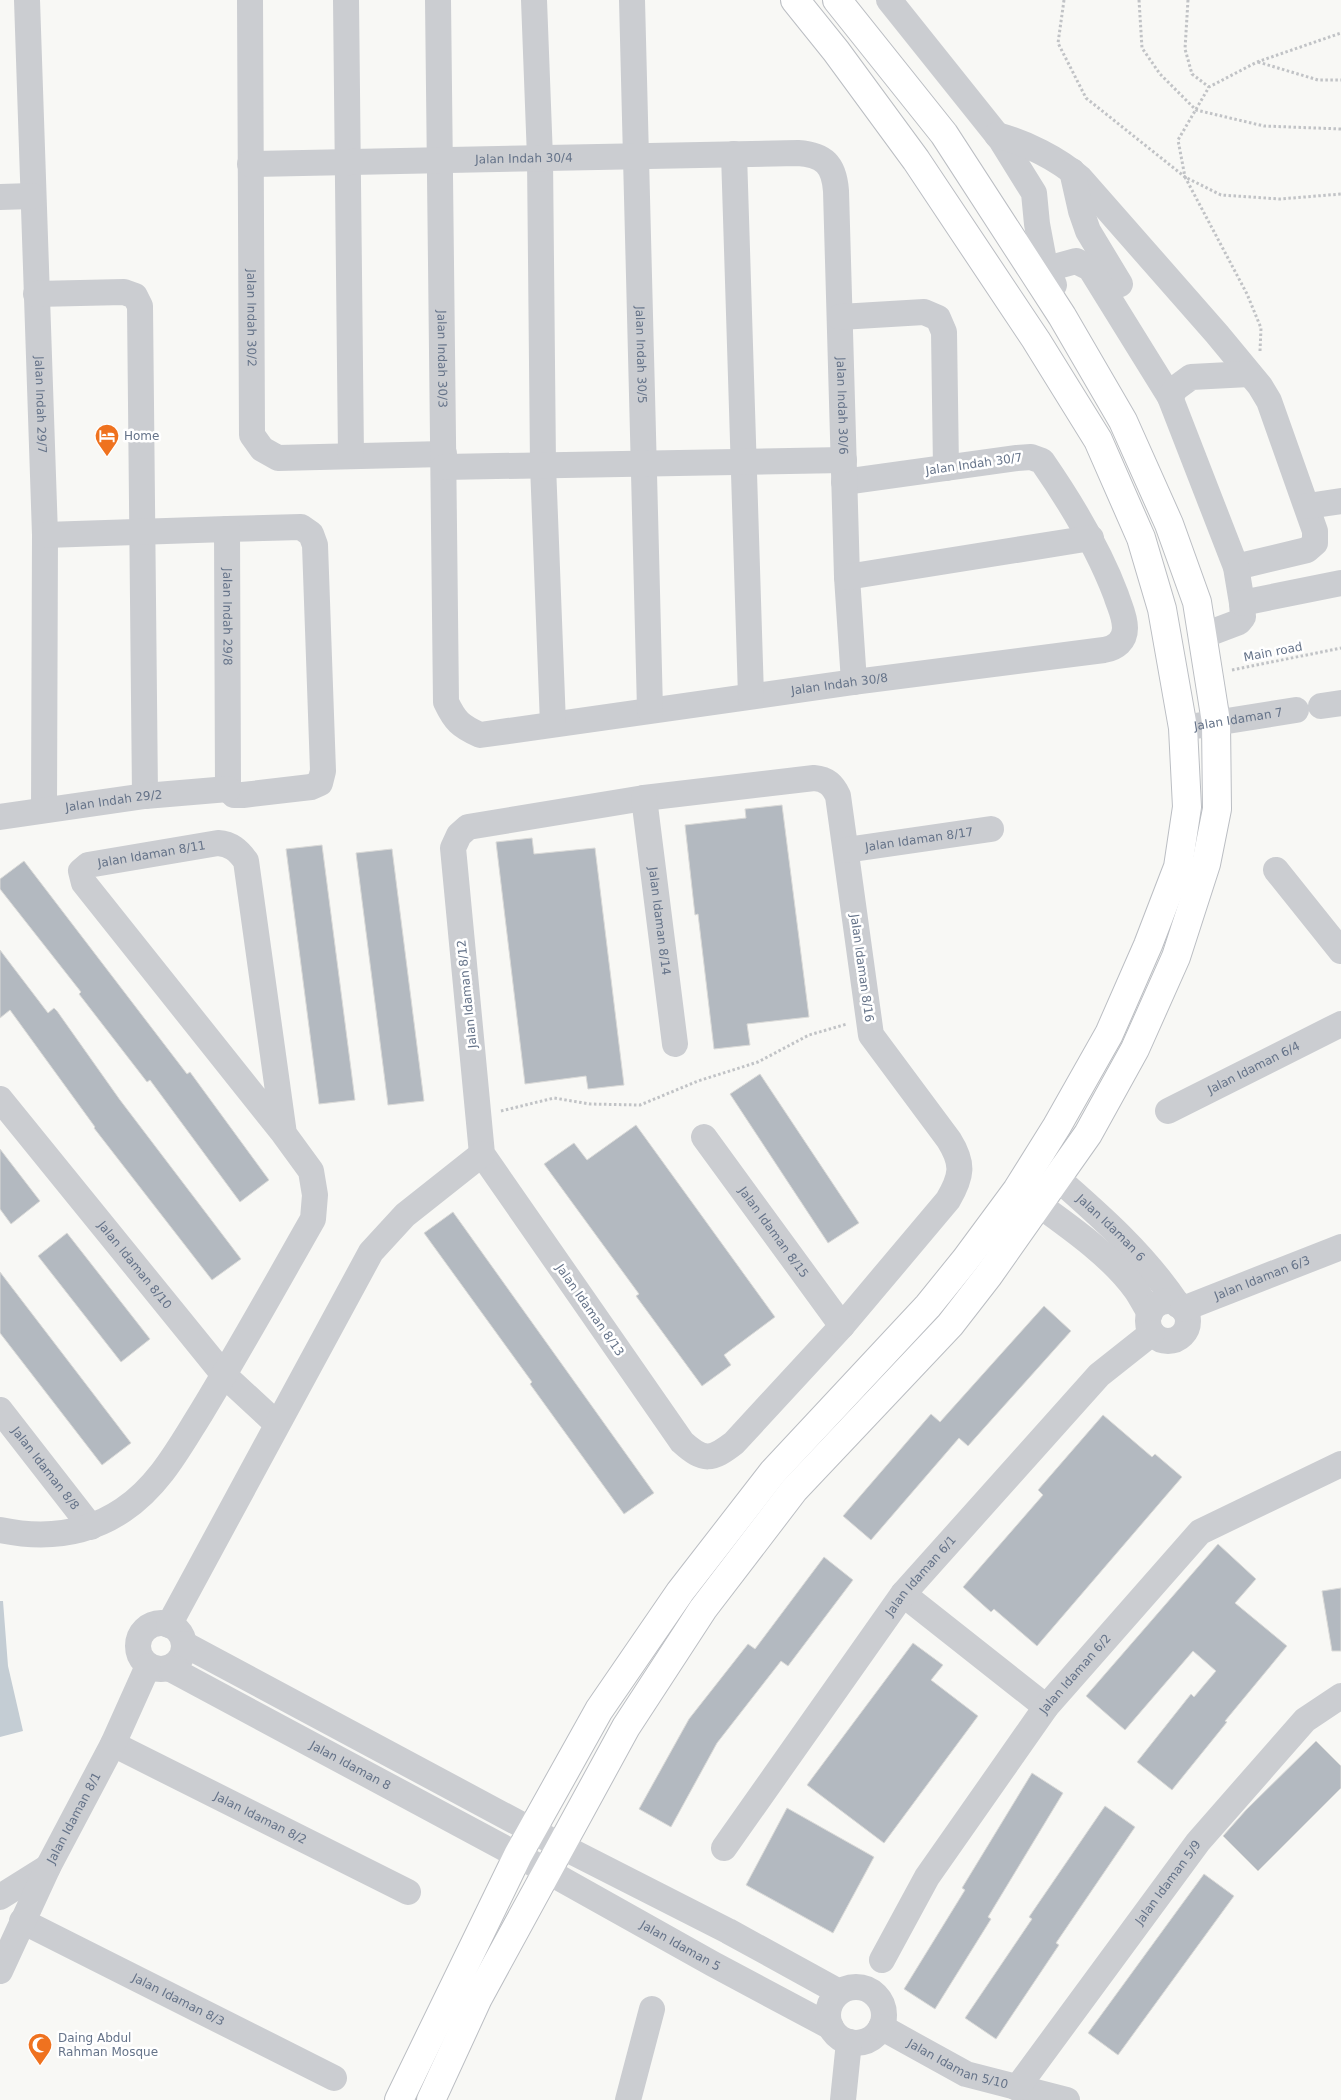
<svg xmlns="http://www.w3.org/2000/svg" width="1341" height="2100" font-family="'DejaVu Sans',sans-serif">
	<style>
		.water { fill: #c4cdd4 }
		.building { fill: #b3b9c0; stroke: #dadad8 }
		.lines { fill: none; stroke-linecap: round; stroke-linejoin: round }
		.major-casing { stroke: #bbbec3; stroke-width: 30 }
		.path { stroke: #c1c3c6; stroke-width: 3; stroke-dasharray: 2.5 2.5; stroke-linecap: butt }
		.minor { stroke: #cbcdd1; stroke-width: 26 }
		.major { stroke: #fff; stroke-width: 28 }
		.labels { text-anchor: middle; stroke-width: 5; stroke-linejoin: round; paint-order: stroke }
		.street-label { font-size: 12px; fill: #657389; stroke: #fff }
		.poi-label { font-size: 12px; fill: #657389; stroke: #fff; text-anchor: start }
	</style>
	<rect width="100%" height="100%" fill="#f8f8f5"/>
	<path class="water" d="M0 1601H3L8 1666 23 1731 0 1737Z"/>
	<g class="building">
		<path d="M782 805 809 1017 747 1024 750 1045 714 1049 698 914 695 915 685 825 746 818 745 809Z"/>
		<path d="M532 838 534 854 595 848 624 1085 588 1089 586 1076 525 1084 496 842Z"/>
		<path d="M322 845 355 1100 319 1104 286 849Z"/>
		<path d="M392 849 424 1101 388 1105 356 853Z"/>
		<path d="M24 861 187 1074 190 1072 269 1180 240 1202 150 1080 147 1082 79 994 81 992 0 889V879Z"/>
		<path d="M0 950 48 1013 54 1008 57 1011 120 1100 241 1259 212 1280 94 1128 95 1127 10 1010 0 1018Z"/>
		<path d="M760 1074 859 1223 828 1243 730 1094Z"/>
		<path d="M636 1125 775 1317 724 1355 731 1365 702 1386 636 1296 639 1294 544 1164 574 1143 587 1160Z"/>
		<path d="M0 1149 40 1201 11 1224 0 1209Z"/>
		<path d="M453 1212 654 1493 624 1514 530 1384 532 1382 424 1233Z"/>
		<path d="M67 1233 150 1339 121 1362 38 1256Z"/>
		<path d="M0 1272 131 1443 102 1465 0 1333Z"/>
		<path d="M1044 1306 1071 1331 968 1446 959 1438 871 1540 843 1516 931 1414 940 1422Z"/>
		<path d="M1103 1415 1152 1457 1155 1454 1182 1477 1037 1646 994 1609 991 1612 963 1587 1043 1495 1038 1490Z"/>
		<path d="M1218 1544 1256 1579 1235 1603 1287 1646 1225 1721 1227 1722 1172 1790 1137 1762 1191 1694 1194 1697 1216 1671 1193 1651 1125 1730 1086 1696Z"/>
		<path d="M824 1557 853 1580 788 1666 781 1661 717 1743 671 1827 639 1809 689 1719 748 1644 755 1649Z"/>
		<path d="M1341 1588V1651H1332L1322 1591Z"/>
		<path d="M913 1643 943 1665 931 1680 978 1716 884 1843 807 1785Z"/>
		<path d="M1316 1741 1341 1766V1788L1258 1871 1223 1836 1246 1810Z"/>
		<path d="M1032 1773 1063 1793 988 1917 991 1919 935 2009 904 1989 965 1890 962 1888Z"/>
		<path d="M1105 1806 1135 1827 1056 1943 1059 1945 996 2039 965 2018 1032 1919 1029 1917Z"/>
		<path d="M787 1808 874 1857 833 1933 746 1885Z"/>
		<path d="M1204 1874 1234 1896 1118 2055 1088 2033Z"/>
	</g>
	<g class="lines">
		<defs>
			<g id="major">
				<path d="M399 2100 518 1855 599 1710 680 1592 773 1472 928 1306 966 1259 1017 1190 1057 1126 1109 1034 1148 945 1178 867 1187 807 1183 728 1162 609 1141 538 1098 440 1036 340 916 160 836 51 795 0"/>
				<path d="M431 2100 478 1998 626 1727 703 1609 794 1490 950 1325 988 1276 1088 1134 1135 1049 1176 957 1206 864 1217 809 1216 722 1197 602 1169 524 1123 421 1062 316 944 134 837 0"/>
			</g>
		</defs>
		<use href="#major" class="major-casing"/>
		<g class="path">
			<path d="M1064 0 1058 43 1086 98 1185 177 1178 140 1209 87 1257 62 1341 33"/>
			<path d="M1139 0 1142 48 1160 74 1196 110 1264 126 1341 129"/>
			<path d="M1188 0 1185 49 1192 74 1209 87"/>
			<path d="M1258 62 1318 80H1341"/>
			<path d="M1260 351 1261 328 1247 294 1185 177 1221 195 1280 199 1341 194"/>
			<path d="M1232 670 1341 648"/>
			<path d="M501 1111 554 1098 590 1104 640 1105 698 1081 758 1062 809 1035 847 1024"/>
		</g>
		<g class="minor">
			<path id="s1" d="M27 0 45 535 44 810"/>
			<path id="s2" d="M250 0 252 435 262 449 278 458 444 454"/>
			<path d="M346 0 351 456"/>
			<path id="s3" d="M438 0 446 702C455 721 460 726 480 735L854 682 1104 650C1116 648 1125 641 1125 628 1125 616 1119 605 1116 595 1098 547 1071 503 1042 461L1031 457 1017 458 844 482"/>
			<path d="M534 0 540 158 543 465 553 724"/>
			<path id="s4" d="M632 0 650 710"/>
			<path d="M889 0 1001 140 1034 193 1037 224 1044 261 1054 285"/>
			<path d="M997 135C1026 143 1057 158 1080 178L1217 334 1260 386 1269 401 1315 531V543L1307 550 1236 567"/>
			<path d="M734 154 751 696"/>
			<path id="s5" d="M250 164 798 153C824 155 834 164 836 191L847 577 854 682"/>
			<path d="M1072 171 1081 211 1088 231 1120 284"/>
			<path d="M0 197 32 196"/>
			<path d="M1047 269 1076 261 1090 268 1170 397 1236 567 1242 603 1243 617 1239 622 1202 636"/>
			<path d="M36 294 124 292 135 296 140 306 145 796"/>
			<path d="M840 317 924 312 938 318 944 332 946 468"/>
			<path d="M1170 397 1176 388 1191 377 1249 374"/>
			<path d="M444 467 844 460"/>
			<path d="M1308 506 1341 501"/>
			<path d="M227 529 301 527 311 534 315 545 323 771 320 783 311 787 243 795H234L228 789"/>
			<path id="s6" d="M45 535 227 529 228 789"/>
			<path d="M847 577 1091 538"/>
			<path d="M1242 603 1341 583"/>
			<path d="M1321 706 1341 703"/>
			<path id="s7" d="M1183 728 1296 710"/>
			<path d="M814 778C827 779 833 785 838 796L871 1035 949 1140C964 1164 962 1176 948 1200L842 1326 734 1443C712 1460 704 1462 682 1442L482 1154 453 848 459 835 468 827 644 798Z"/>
			<path id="s8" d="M644 798 675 1044"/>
			<path id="s9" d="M0 817 145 796 228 789"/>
			<path id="s10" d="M846 850 991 829"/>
			<path d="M1276 870 1341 951"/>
			<path id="s11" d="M0 1099 224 1375 277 1424"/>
			<path id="s12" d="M1168 1111 1341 1024"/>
			<path id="s13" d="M704 1137 842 1326"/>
			<path id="s14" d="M1040 1163C1090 1207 1141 1249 1178 1305"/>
			<path d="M1020 1191C1058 1219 1109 1252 1136 1290 1141 1297 1145 1306 1150 1313"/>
			<circle cx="1168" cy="1321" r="20"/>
			<path id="s15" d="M1183 1309 1341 1247"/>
			<path id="s16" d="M0 1410 91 1527"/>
			<path id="s17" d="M0 1530C43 1539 86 1535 123 1510 159 1486 179 1448 201 1413 240 1349 276 1284 313 1219L315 1195 311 1171 284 1134 84 883 81 871 88 865 218 843C231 844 238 850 246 861L284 1134"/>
			<path d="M903 1594 1046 1707"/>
			<circle cx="161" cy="1646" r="23"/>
			<path d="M169 1625 371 1252 405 1215 482 1154"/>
			<path d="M184 1644 561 1846 728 1931 839 1992"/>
			<path id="s18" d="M169 1668 547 1871 713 1964 831 2027"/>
			<path id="s19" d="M113 1744 408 1892"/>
			<path id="s20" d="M724 1848 903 1594 1099 1375 1152 1333"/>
			<path d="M0 1897 48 1867"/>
			<path id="s21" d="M22 1921 334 2078"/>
			<path id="s22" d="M882 1960 927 1877 1046 1707 1200 1532 1341 1464"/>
			<path id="s23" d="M0 1971 48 1867 113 1744 148 1666"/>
			<circle cx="856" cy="2015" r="28"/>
			<path id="s24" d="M881 2027 966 2074 1067 2100"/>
			<path id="s25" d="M1017 2088 1198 1842 1305 1720 1341 1696"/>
			<path d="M628 2100 652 2009"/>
			<path d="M843 2100 849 2042"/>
		</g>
		<use href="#major" class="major"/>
	</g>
	<defs>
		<symbol id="hotel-pin" viewBox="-11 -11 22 30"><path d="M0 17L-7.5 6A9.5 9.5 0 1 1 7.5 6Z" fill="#ef721f" stroke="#fff"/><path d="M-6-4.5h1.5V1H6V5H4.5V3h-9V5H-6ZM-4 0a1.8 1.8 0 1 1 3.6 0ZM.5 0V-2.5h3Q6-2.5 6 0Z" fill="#fff"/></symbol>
		<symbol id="mosque-pin" viewBox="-11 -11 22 30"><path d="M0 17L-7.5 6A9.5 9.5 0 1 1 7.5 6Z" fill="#ef721f" stroke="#fff"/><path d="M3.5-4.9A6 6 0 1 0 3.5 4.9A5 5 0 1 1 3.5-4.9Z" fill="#fff"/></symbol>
	</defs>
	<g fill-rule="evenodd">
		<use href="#hotel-pin" x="93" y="422" width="28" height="38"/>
		<use href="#mosque-pin" x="26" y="2031" width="28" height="38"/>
	</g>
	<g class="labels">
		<g class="street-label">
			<text dy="4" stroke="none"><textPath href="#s5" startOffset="274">Jalan Indah 30/4</textPath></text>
			<text dy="4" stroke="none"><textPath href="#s2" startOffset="318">Jalan Indah 30/2</textPath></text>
			<text dy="4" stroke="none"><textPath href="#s4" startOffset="355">Jalan Indah 30/5</textPath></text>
			<text dy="4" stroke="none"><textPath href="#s3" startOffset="359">Jalan Indah 30/3</textPath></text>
			<text dy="4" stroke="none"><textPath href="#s1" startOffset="405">Jalan Indah 29/7</textPath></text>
			<text dy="4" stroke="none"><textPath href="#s5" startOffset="824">Jalan Indah 30/6</textPath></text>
			<text transform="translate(974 464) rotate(-8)" y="4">Jalan Indah 30/7</text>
			<text dy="4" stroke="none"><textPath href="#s6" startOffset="270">Jalan Indah 29/8</textPath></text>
			<text transform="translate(1273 652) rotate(-11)" y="4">Main road</text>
			<text dy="4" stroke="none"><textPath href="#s3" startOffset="1114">Jalan Indah 30/8</textPath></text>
			<text dy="4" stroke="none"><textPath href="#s7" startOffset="56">Jalan Idaman 7</textPath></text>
			<text dy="4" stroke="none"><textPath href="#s9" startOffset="115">Jalan Indah 29/2</textPath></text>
			<text dy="4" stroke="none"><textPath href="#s10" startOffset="74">Jalan Idaman 8/17</textPath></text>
			<text dy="4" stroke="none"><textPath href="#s17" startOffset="979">Jalan Idaman 8/11</textPath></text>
			<text dy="4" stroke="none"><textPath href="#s8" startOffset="124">Jalan Idaman 8/14</textPath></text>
			<text transform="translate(862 968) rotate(82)" y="4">Jalan Idaman 8/16</text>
			<text transform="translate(467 994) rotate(-96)" y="4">Jalan Idaman 8/12</text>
			<text dy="4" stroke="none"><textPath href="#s12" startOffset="96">Jalan Idaman 6/4</textPath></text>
			<text dy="4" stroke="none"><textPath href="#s14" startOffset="96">Jalan Idaman 6</textPath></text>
			<text dy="4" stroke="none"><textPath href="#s13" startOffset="118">Jalan Idaman 8/15</textPath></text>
			<text dy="4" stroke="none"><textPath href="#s11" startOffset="214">Jalan Idaman 8/10</textPath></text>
			<text dy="4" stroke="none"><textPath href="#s15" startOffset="85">Jalan Idaman 6/3</textPath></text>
			<text transform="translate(590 1310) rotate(55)" y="4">Jalan Idaman 8/13</text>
			<text dy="4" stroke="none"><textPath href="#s16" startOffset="74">Jalan Idaman 8/8</textPath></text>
			<text dy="4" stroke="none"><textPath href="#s20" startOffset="336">Jalan Idaman 6/1</textPath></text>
			<text dy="4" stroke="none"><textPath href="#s22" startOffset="346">Jalan Idaman 6/2</textPath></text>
			<text dy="4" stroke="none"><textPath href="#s18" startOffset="206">Jalan Idaman 8</textPath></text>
			<text dy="4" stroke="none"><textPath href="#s23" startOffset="170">Jalan Idaman 8/1</textPath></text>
			<text dy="4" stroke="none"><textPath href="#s19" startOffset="165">Jalan Idaman 8/2</textPath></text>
			<text dy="4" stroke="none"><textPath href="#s25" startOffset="255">Jalan Idaman 5/9</textPath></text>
			<text dy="4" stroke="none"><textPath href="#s18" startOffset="582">Jalan Idaman 5</textPath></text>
			<text dy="4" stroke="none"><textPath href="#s21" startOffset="175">Jalan Idaman 8/3</textPath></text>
			<text dy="4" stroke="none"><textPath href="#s24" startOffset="86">Jalan Idaman 5/10</textPath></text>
		</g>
		<g class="poi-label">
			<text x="124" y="440">Home</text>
			<text x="58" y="2042">Daing Abdul<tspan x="58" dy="14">Rahman Mosque</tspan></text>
		</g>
	</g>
</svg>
